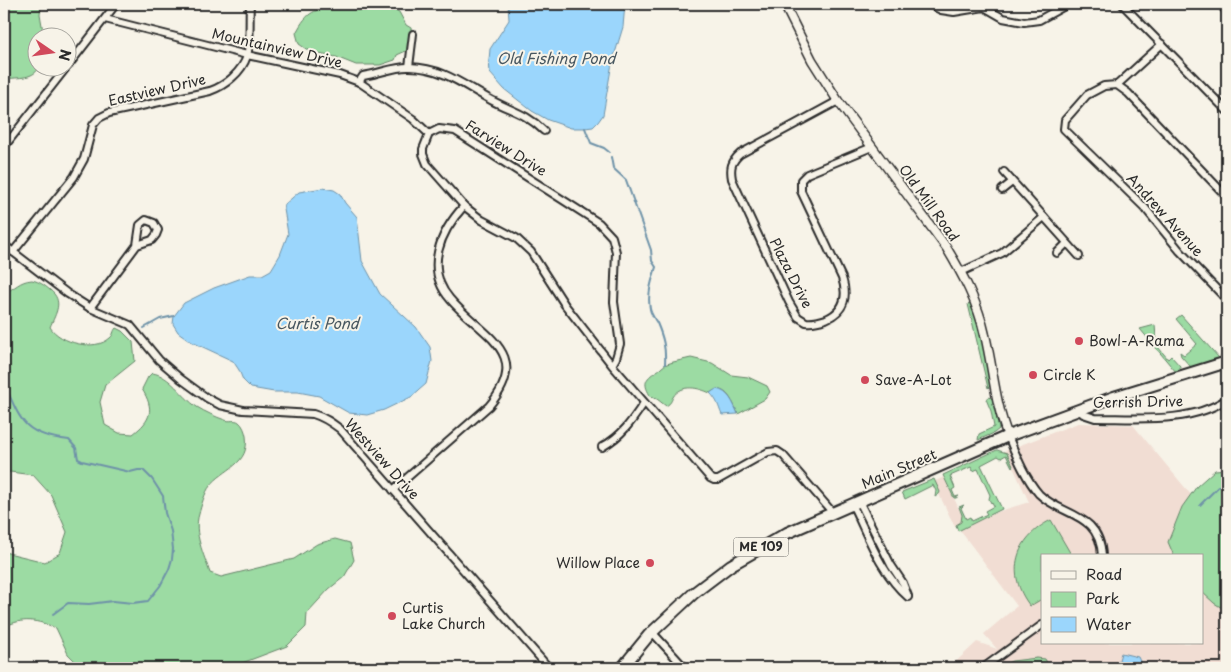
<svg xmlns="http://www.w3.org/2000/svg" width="1231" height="672" font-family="'Playpen Sans',sans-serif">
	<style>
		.built { fill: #f1ddd3; fill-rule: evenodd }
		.green { fill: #9cdba3; stroke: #648367 }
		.water { fill: #9bd6fc; stroke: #6e92a8 }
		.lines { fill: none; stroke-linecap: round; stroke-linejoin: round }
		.stream { stroke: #6e92a8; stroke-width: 2 }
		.minor-casing { stroke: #2b2b2b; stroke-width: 10 }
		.tertiary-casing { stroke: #2b2b2b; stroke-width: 11 }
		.trunk-casing { stroke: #2b2b2b; stroke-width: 14 }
		.minor { stroke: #f7f3e8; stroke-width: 6 }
		.tertiary { stroke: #f7f3e8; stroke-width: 8 }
		.trunk { stroke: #f7f3e8; stroke-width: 10 }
		.poi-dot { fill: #d1495b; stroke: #f7f3e8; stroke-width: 2 }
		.labels { text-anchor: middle; stroke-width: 4; stroke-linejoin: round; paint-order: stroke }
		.shield { fill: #f7f3e8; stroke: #686764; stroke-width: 1 }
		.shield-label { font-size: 12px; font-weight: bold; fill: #2b2b2b }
		.street-label { font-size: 14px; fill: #2b2b2b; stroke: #f7f3e8 }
		.poi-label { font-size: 14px; fill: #2b2b2b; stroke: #f7f3e8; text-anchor: start }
		.water-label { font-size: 15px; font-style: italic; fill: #47565f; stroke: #f7f3e8 }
	</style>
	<rect width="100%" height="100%" fill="#f7f3e8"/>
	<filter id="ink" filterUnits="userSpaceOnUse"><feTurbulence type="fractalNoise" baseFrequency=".02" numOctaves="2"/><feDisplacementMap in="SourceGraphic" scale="10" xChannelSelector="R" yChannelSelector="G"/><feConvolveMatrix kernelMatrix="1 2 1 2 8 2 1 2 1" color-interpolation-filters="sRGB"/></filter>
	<g filter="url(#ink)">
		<path class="built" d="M1078 423 1133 425 1227 538V668H949L977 642 997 649 984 634 1017 606 956 525 955 527 933 482 944 477 967 526 1000 511 1029 502 1007 454 1002 452ZM1042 556H1202V643H1042Z"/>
		<g class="green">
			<path d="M4 4H41L40 14 44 37 38 38 39 68C32 80 15 77 4 79Z"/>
			<path d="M337 4 363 9 373 5H388L399 12 406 25 411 28 412 34 408 50 397 55 395 60 380 65H356L336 57 312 53 299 44 296 33C308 10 314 11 337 4Z"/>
			<path d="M32 280C40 282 44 285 50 290 64 301 56 313 50 327 60 343 95 352 110 338 114 335 113 331 116 328L122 331 133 342 135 361 105 385 100 402 105 425 119 433 133 434C151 420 155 410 142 389L148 377 152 373C170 375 182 397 197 407 205 412 216 417 225 420 230 422 235 419 239 422 243 425 245 431 246 436 250 465 224 468 210 486 205 492 201 506 199 514 193 533 204 555 210 573L221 577 294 559 317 544 335 539 350 543 354 560 344 577 329 589 307 613 306 627 287 646 229 668H82L68 654 56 628C37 620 23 617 4 627V552L45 562 60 553 67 532 51 495 33 475 10 472 4 473V293C16 288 19 281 32 280Z"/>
			<path d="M969 303 973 305 981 331 991 385 988 388 968 304Z"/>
			<path d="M1181 315 1219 358 1191 367 1181 356 1180 352 1184 355 1197 344 1176 319Z"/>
			<path d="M1155 325 1156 338 1153 341 1168 359 1171 356 1180 366V371L1176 372 1140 329Z"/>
			<path d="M691 358 712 363 731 375 748 377 767 386 770 392 765 399 738 414C733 402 725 382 710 393 699 388 682 383 673 397 671 401 671 403 666 406L657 399 651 397C643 384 644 379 657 371 661 369 663 365 667 364 675 361 683 360 691 358Z"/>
			<path d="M990 397 993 400 999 429 994 433 978 440 979 434 994 427 991 411 986 399Z"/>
			<path d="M997 450 1007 453 1013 466 1012 467 1006 455 1001 458 998 456 981 465 1002 509 958 531 956 525 961 522 962 515 959 507 964 505 961 508 966 519 970 517 972 521 987 514 985 511 994 506 992 502 991 503 989 499 990 495 978 469 973 471 971 467 950 476 955 488 952 490 955 497 959 496 956 498H954L943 475Z"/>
			<path d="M1227 469V611L1214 603 1202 592V556H1174L1168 542 1182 507 1197 486 1215 470Z"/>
			<path d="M934 479 940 492 939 494 935 497 936 491 933 485 905 499 902 492Z"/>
			<path d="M1051 520 1072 556H1042V599L1030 606C1005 574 1015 538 1051 520Z"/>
			<path d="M1037 658 1045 659 1050 668H997L1012 661Z"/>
		</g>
		<g class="water">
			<path d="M508 4H625L623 27 612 63 603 115 598 122 593 127 585 128H571L548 120 532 111 504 89 490 73 489 60 490 49 509 20Z"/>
			<path d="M323 188 334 190 340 194 345 203 357 217 362 261 380 294 416 327 430 347 432 361 426 384 411 397 384 410 367 415 349 413 319 396 298 392H274L251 388 243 380 239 370 233 361 192 342 178 332 173 324 174 316 184 303 214 288 250 275H262L271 270 280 255 288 234 284 209 285 204 299 192Z"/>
			<path d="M716 389C729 391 733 403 738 414L722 415C718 406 718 401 710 393Z"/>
			<path d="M1121 653 1138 657 1143 668H1125L1119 660Z"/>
		</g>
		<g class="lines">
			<g class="stream">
				<path d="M585 128 591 143 604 148 609 152"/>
				<path d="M611 157 613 168 626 180 651 250 652 261 656 267C652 280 647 294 650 309 651 314 654 318 657 323 663 337 666 348 665 364"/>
				<path d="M144 328 160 319 174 316"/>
				<path d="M4 383C21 421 23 435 69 440L76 448 78 459 82 461 130 472 138 470H143L152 479 163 496 165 513 171 531 173 549 172 559 169 569 160 586 148 601 133 603 113 601 89 604 68 603 53 614"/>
				<path d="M1200 505 1218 487 1227 483"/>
			</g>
			<defs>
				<g id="minor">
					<path d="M929 4 941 10 954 12 984 7 1003 18 1024 22 1039 20 1068 4"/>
					<path d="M1122 4 1227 111"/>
					<path d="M1220 4 1227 12"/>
					<path d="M105 19 247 55 340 75 359 82 413 119 429 134"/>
					<path d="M1162 44 1117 85 1104 86 1087 95 1065 120 1064 129 1145 208 1180 251 1227 300"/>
					<path d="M68 66 116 4"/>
					<path d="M409 67 413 34"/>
					<path d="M359 82 363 76 368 75C381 73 396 66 410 67 444 68 463 85 491 100 511 111 526 113 544 131"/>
					<path d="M1117 85 1128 93 1227 197"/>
					<path d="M838 101 740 154C731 162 730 168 732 179L789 302 798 317 806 322C813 323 820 321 826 319 845 311 848 296 842 278L801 191V180L807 174 872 147"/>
					<path d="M4 147 66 68"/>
					<path d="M1004 172 1079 256"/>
					<path d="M1002 190 1012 182"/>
					<path d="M4 245 68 294 90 308 130 325 159 360 181 379 207 398 220 405 243 410 313 414C324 417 332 423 340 429L549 668"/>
					<path d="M13 252 74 177 84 159 93 125 99 118 109 113 210 91C225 86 242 72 247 56 251 42 249 19 250 4"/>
					<path d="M1057 253 1067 243"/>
					<path d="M961 272 1002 253 1044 217"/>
					<path d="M90 308 137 245 152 240 156 235 158 230 154 223 146 220 140 225 137 245"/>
					<path d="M612 365 616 358 620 344 614 302 616 252 612 237 599 223 455 131 439 129 429 134 423 149V154L427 164 464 206 482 220 516 238 531 252 565 305 612 365 710 478 714 480H718L768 452 777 451 783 455 833 513"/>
					<path d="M1079 410 1083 414 1095 418C1137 418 1190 424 1227 399"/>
					<path d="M1008 436C1016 455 1025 478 1039 494 1061 516 1100 512 1102 556"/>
					<path d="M602 447C622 436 632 421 644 403"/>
					<path d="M393 490 489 406C535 352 479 334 450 299 424 269 440 232 464 206"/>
					<path d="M859 501 891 565 903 583 908 596"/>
					<path d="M852 504C868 536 881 574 908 597"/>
					<path d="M652 632 685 668"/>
					<path d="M983 668 1042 625"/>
				</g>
				<path id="tertiary" d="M784 4 812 60 838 101 946 247C963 275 978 303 985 335 993 368 995 404 1008 436"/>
				<path id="trunk" d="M622 668 649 635 694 593 731 565 787 533 1008 436 1114 397 1227 362"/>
			</defs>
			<use href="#minor" class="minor-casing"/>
			<use href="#tertiary" class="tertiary-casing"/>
			<use href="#trunk" class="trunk-casing"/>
			<use href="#minor" class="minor"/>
			<use href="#tertiary" class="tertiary"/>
			<use href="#trunk" class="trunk"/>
		</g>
	</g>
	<g class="poi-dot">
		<circle cx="1079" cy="341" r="5"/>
		<circle cx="1033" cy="375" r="5"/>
		<circle cx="865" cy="380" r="5"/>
		<circle cx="650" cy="563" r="5"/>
		<circle cx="392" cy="616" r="5"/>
	</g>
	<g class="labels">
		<rect class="shield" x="733.5" y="537.5" width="55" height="19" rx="4"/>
		<g class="shield-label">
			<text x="761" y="551">ME 109</text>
		</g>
		<g class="street-label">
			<text transform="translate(277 48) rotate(13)" y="5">Mountainview Drive</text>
			<text transform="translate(157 90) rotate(-13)" y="5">Eastview Drive</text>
			<text transform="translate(506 148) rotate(32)" y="5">Farview Drive</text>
			<text transform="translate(929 203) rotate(54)" y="5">Old Mill Road</text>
			<text transform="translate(1165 215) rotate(48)" y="5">Andrew Avenue</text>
			<text transform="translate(791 273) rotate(63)" y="5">Plaza Drive</text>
			<text transform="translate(1138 402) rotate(-1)" y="5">Gerrish Drive</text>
			<text transform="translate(382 459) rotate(48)" y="5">Westview Drive</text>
			<text transform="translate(899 469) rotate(-23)" y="5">Main Street</text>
		</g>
		<g class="poi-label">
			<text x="1089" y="346">Bowl-A-Rama</text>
			<text x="1043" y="380">Circle K</text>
			<text x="875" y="385">Save-A-Lot</text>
			<text x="640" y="568" text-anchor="end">Willow Place</text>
			<text x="402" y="613">Curtis<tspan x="402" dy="16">Lake Church</tspan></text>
		</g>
		<g class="water-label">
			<text x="556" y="64">Old Fishing Pond</text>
			<text x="317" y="329">Curtis Pond</text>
		</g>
	</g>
	<rect width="1231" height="672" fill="none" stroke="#f7f3e8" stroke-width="20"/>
	<rect x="10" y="10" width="1211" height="652" fill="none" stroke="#2b2b2b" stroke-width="2" filter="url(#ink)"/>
	<rect x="1041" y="554" width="162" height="90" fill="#f7f3e8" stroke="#a5a39c"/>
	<rect x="1051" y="571" width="25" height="8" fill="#f7f3e8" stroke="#a5a39c"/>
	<text x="1086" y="580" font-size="15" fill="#2b2b2b">Road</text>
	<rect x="1051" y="592" width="25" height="15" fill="#9cdba3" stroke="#a5a39c"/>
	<text x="1086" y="604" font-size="15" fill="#2b2b2b">Park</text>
	<rect x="1051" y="617" width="25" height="15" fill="#9bd6fc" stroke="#a5a39c"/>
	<text x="1086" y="630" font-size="15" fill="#2b2b2b">Water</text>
	<g transform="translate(52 52) rotate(103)"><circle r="24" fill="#f7f3e8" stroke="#a5a39c"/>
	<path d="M0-4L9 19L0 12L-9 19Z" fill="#d1495b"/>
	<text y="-8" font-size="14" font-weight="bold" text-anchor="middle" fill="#2b2b2b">N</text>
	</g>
</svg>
